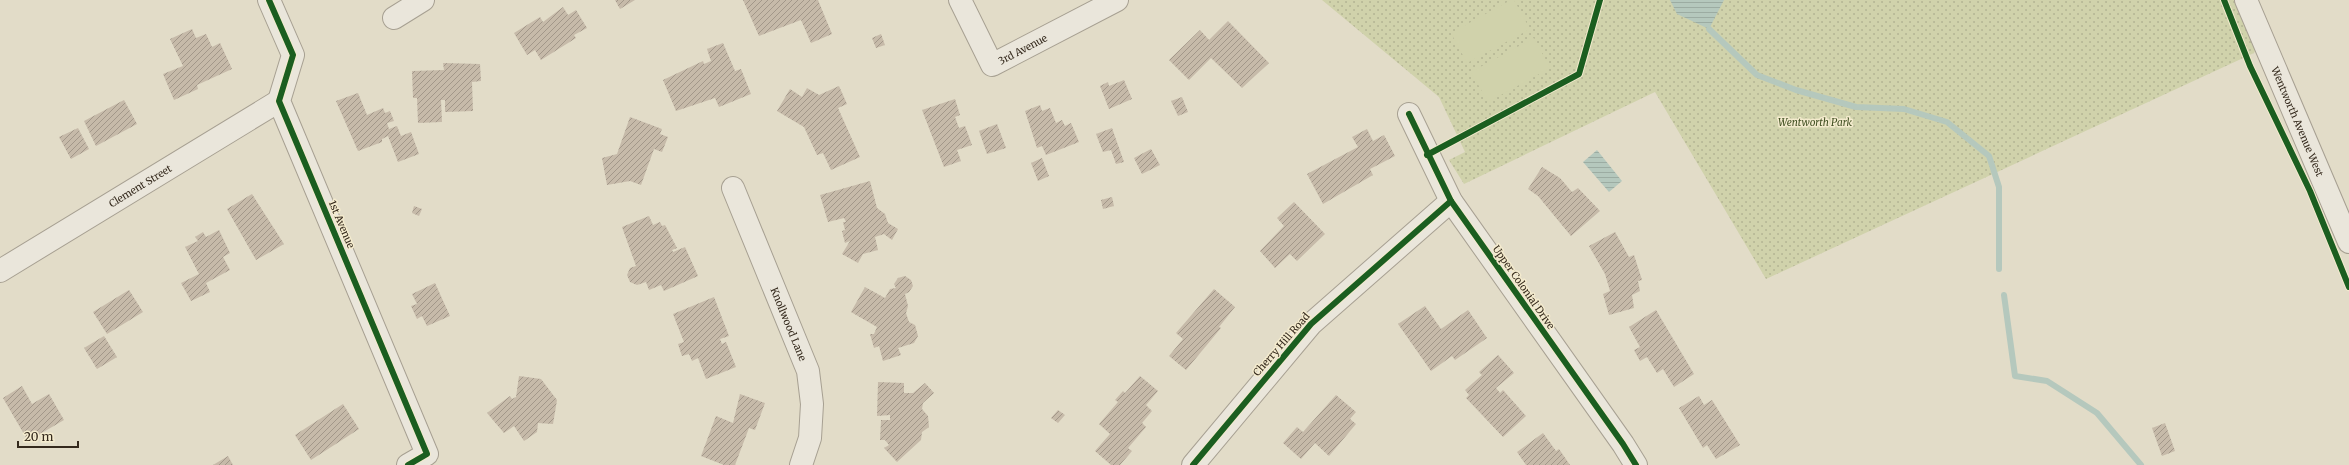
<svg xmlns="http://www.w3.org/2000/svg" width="2349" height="465" font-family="Merriweather,serif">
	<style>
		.grass { fill: url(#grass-dots) }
		.garden { fill: #d0d2ab }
		.water { fill: url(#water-rules) }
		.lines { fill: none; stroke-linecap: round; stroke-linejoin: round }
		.stream { stroke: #b5c8bd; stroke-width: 6 }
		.building { fill: url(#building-hatch) }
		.minor-casing { stroke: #a7a092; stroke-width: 24 }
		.tertiary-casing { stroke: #a7a092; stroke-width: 24 }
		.minor { stroke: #eae6db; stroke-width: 22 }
		.tertiary { stroke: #eae6db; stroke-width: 22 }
		.cycleway-casing { stroke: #f4ebce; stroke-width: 8 }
		.cycleway { stroke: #1b5e20; stroke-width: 6 }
		.labels { text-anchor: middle; stroke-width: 3; stroke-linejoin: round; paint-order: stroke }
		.street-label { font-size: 10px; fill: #34291c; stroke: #f4ebce }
		.park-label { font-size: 10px; font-style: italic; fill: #425123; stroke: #f4ebce }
	</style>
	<defs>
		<pattern id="grass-dots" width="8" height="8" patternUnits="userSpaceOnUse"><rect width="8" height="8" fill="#d0d2ab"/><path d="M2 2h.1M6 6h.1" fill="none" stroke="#b3b493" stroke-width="1.8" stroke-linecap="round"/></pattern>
		<pattern id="water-rules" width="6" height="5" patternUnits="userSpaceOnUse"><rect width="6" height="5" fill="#b5c8bd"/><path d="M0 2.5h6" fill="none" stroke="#9caca2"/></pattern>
		<pattern id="building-hatch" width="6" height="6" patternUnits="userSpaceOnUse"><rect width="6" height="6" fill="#c6baa9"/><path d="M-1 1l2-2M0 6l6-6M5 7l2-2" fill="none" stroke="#a29789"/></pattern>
	</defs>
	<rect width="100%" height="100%" fill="#e2dcc8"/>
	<path class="grass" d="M1322 0H2237L2257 47 2254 53 1766 279 1655 92 1464 184 1449 160 1465 152 1439 97Z"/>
	<g class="garden">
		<path d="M1511 0H1514L1530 29 1467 63 1451 33Z"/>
		<path d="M1534 38 1550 68 1488 102 1471 72Z"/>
	</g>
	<g class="water">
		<path d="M1670 0H1724L1709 29 1677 14Z"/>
		<path d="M1597 150 1622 181 1609 192 1583 162Z"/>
	</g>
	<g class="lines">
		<g class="stream">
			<path d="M1709 29 1757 75 1796 90 1856 107 1904 109 1947 122 1989 156 1999 187V269"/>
			<path d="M2004 295 2015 376 2047 381 2097 413 2141 465"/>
		</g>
	</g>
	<g class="building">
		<path d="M615 0H635L620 9Z"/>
		<path d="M743 0H818L832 34 811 43 801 20 759 36Z"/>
		<path d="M563 7 568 15 576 10 587 28 574 35 576 38 541 60 535 50 527 55 514 33 540 17 543 22Z"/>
		<path d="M1228 21 1269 63 1242 88 1211 58 1189 80 1169 60 1200 30 1209 40Z"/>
		<path d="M192 29 196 38 206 34 212 47 220 43 232 69 197 85 198 89 174 100 163 74 183 66 170 39Z"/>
		<path d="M881 34 885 45 876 48 872 38Z"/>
		<path d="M723 43 735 71 741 69 751 94 719 107 715 98 676 111 663 80 703 61 704 64 711 61 707 49Z"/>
		<path d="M443 63 480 64 481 81 472 82 473 111 445 112V100H441L442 122 418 123 417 98H413L412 71 444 70Z"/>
		<path d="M1124 80 1132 99 1109 109 1100 86 1108 82 1109 86Z"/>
		<path d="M839 86 847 104 838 108 860 157 831 170 823 153 817 155 804 127 777 111 790 89 802 97 807 88 819 95Z"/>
		<path d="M358 93 367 115 383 108 385 113 390 111 394 121 387 123 389 129 397 126 401 136 411 132 419 154 398 162 388 136 382 139V142L358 151 336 101Z"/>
		<path d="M1182 97 1188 112 1178 116 1171 101Z"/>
		<path d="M955 99 960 115 955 117 959 128 965 126 972 145 957 150 961 161 944 167 922 110Z"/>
		<path d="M124 100 137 124 96 146 84 121Z"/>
		<path d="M1040 105 1042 111 1050 108 1056 123 1062 120 1065 126 1071 123 1079 142 1046 155 1042 146 1037 148 1025 111Z"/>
		<path d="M630 117 662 129 660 134 668 137 662 152 654 149 641 185 630 181 607 185 602 158 617 154Z"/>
		<path d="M997 124 1006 148 987 154 979 131Z"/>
		<path d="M78 128 89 149 71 159 59 137Z"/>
		<path d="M1112 128 1124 162 1116 164 1111 150 1103 152 1096 134Z"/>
		<path d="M1367 129 1373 141 1384 135 1395 156 1370 169 1373 175 1323 204 1307 174 1358 147 1352 137Z"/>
		<path d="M1151 149 1160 165 1142 174 1134 158Z"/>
		<path d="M1042 158 1049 176 1038 181 1031 163Z"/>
		<path d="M1542 167 1560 178 1572 192 1578 188 1600 211 1571 236 1538 196 1528 189Z"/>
		<path d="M870 181 877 208 885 214 888 223 898 229 892 240 884 234 875 237 878 250 863 254 858 263 842 254 850 241 845 243 842 231 845 230 843 222H846L844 218 828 222 820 195Z"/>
		<path d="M252 194 284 244 256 260 227 209Z"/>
		<path d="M1112 197 1114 206 1103 209 1101 200Z"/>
		<path d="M1294 202 1325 234 1297 261 1290 254 1275 268 1260 251 1284 226 1277 218Z"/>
		<path d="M414 206 422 209 419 216 412 213Z"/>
		<path d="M649 216 653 225 660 222 662 226 665 225 677 248 672 250 673 252 685 247 698 276 664 291 661 285 649 290 646 282 637 285 630 282 627 275 630 268 636 266 622 227Z"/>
		<path d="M219 230 230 253 223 257 230 270 206 283 210 292 191 301 181 283 199 274 185 247 198 241 195 237 203 232 206 237Z"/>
		<path d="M1615 232 1629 257 1634 255 1642 280 1638 281 1640 291 1632 295 1634 308 1609 315 1603 294 1610 291 1605 274 1589 246Z"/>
		<path d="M905 276 911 280 913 286 909 292 905 294 908 306 906 313 909 322 915 325 918 336 914 343 898 348 901 355 883 361 879 346 874 348 870 334H874L877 327 851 312 865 287 885 298 890 289 896 288 894 284 898 278Z"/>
		<path d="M435 283 450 316 427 326 422 316 417 319 411 306 417 304 412 294Z"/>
		<path d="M1214 289 1235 307 1219 327 1221 328 1186 370 1169 356 1183 339 1176 333Z"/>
		<path d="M129 290 143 312 107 334 93 312Z"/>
		<path d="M714 297 729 336 720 339 722 344 726 342 736 367 706 379 698 358 692 361 689 354 682 356 678 344 684 342 673 314Z"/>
		<path d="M1425 306 1441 329 1468 310 1487 338 1455 360 1452 356 1431 371 1398 324Z"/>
		<path d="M1656 310 1694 374 1674 387 1663 369 1657 373 1647 357 1640 361 1634 350 1640 347 1629 327Z"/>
		<path d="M104 336 117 357 97 369 84 348Z"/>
		<path d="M1498 355 1514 373 1496 388 1500 393 1503 390 1526 416 1503 437 1466 398 1469 395 1465 390 1482 375 1479 372Z"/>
		<path d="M519 376 541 379 557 400 553 424 538 423 537 432 524 441 514 426 504 433 487 413 510 396 512 399 516 397Z"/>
		<path d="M1140 376 1158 391 1146 405 1152 411 1142 423 1146 427 1128 448 1132 451 1120 465H1111L1095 451 1110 434 1099 424 1118 402 1115 400 1123 391 1125 393Z"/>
		<path d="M878 382 904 383V393H913L925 383 934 393 923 403 922 409 928 416 929 427 922 432 921 440 897 462 884 448 889 445 885 440H880L881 420H890V415L877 416Z"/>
		<path d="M22 386 32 404 49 394 64 420 28 441 3 398Z"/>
		<path d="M740 394 765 403 755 430 749 428 735 465H724L701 456 716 416 733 423Z"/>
		<path d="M1336 395 1356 412 1350 419 1356 424 1329 456 1315 443 1301 459 1283 443 1297 427 1303 432Z"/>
		<path d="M1699 396 1704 405 1712 400 1740 445 1716 459 1707 445 1703 448 1679 408Z"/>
		<path d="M343 404 359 429 311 460 295 435Z"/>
		<path d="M1058 410 1065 415 1058 423 1051 418Z"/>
		<path d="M2165 423 2175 451 2162 456 2152 428Z"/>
		<path d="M1543 433 1556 451 1559 449 1570 465H1526L1517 452Z"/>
		<path d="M228 456 233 465H213Z"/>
	</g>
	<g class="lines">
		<defs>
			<g id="minor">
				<path d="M269 0 293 55 279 101 427 454 408 465"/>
				<path id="s1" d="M960 0 992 65 1117 0"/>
				<path d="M394 18 423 0"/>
				<path d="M1409 114 1451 201 1623 444 1636 465"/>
				<path id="s2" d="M733 188 808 371 812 404 810 438 801 465"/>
				<path id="s3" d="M0 271 279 101"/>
				<path d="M1193 465 1311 324 1451 201"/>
			</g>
			<g id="tertiary">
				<path id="s4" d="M2246 0 2349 242"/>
			</g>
		</defs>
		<use href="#minor" class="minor-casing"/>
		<use href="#tertiary" class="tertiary-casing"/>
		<use href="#minor" class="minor"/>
		<use href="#tertiary" class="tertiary"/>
		<defs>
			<g id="cycleway">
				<path d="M269 0 293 55 279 101 427 454 408 465"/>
				<path d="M2224 0 2250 66 2310 191 2349 287"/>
				<path d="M1409 114 1451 201 1623 444 1636 465"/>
				<path d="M1427 155 1579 74 1600 0"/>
				<path d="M1193 465 1311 324 1451 201"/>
			</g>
		</defs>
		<use href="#cycleway" class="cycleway-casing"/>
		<use href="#cycleway" class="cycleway"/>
	</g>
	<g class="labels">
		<g class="street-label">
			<text dy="4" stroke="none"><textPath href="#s1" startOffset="107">3rd Avenue</textPath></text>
			<text dy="4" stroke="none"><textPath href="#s4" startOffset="132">Wentworth Avenue West</textPath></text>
			<text dy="4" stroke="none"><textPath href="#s3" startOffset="164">Clement Street</textPath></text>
			<text transform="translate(342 224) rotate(67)" y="4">1st Avenue</text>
			<text transform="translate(1524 287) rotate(55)" y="4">Upper Colonial Drive</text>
			<text dy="4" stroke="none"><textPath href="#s2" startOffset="147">Knollwood Lane</textPath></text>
			<text transform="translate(1281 344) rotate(-49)" y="4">Cherry Hill Road</text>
		</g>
		<g class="park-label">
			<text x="1815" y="126">Wentworth Park</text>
		</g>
	</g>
	<path d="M18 441v6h60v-6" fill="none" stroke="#34291c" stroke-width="2"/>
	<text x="24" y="441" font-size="12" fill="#34291c" stroke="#f4ebce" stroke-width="3" paint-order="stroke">20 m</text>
</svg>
